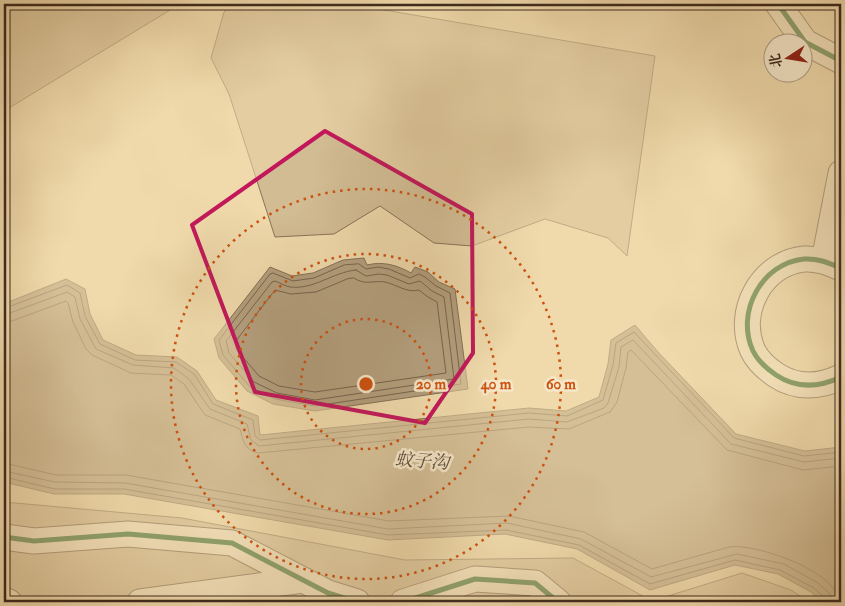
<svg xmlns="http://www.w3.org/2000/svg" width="845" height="606" font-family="'IM FELL Double Pica','Noto Serif SC',serif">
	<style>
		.green { fill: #d2bc94; stroke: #887359 }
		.water { fill: #b39e7c; stroke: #847056 }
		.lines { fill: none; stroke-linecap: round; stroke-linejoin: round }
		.shore { stroke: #78644d; stroke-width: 1 }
		.minor-casing { stroke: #6a5642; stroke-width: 27 }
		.minor { stroke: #f5e7c9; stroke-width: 25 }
		.cycleway-casing { stroke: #f5e7c9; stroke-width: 8 }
		.cycleway { stroke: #1b5e20; stroke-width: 5 }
		.marked { fill: none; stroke: #c2185b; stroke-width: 4; stroke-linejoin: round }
		.ring { fill: none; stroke: #ce520f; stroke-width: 2.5; stroke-dasharray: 2.5 5 }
		.labels { text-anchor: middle; stroke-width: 5; stroke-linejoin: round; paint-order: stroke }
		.water-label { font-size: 18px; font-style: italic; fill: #604d3a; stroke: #f5e7c9 }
		.centre { fill: #ce520f; stroke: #f5e7c9; stroke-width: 2.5 }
		.ring-label { font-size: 15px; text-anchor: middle; font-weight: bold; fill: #ce520f; stroke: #f5e7c9; stroke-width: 5; stroke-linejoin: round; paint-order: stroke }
	</style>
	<rect width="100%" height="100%" fill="#f0daac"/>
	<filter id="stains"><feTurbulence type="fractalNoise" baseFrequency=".004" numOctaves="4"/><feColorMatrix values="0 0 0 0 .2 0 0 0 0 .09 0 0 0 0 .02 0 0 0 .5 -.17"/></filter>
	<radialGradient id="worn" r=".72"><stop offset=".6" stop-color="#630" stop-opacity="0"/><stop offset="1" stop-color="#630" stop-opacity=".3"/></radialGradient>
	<g class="green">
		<path d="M4 4H180L4 111Z"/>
		<path d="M233 4H349L655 56 627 256 608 238 545 219 472 246 434 243 380 206 334 234 275 237 229 94 211 58 224 12Z"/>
		<path d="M4 502 182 518 405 560 573 558 652 601 742 573 791 590 809 602H4Z"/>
	</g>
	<g class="water">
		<path d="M364 258 367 265C383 261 397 265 411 273L415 267 428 272 439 282 455 289 468 389 315 411 273 404 247 391 219 358 214 339 270 267 292 276 313 273 343 260Z"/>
		<path d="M66 279 85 289 90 314 103 340 136 355 177 357 197 371 216 400 258 416 260 435 529 408 566 411 599 397 608 364 611 340 635 325 658 352 736 434 805 451 841 447V602H822L811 592 778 574 735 565 650 590 577 549 505 534 388 540 124 494H54L4 482V302L6 303Z"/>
	</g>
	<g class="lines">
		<g class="shore">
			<path d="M359 264 366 269 378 267 389 269 410 278 419 274 425 277 436 286 450 293 461 384 315 406 275 399 250 387 223 355 219 340 270 274 273 273 293 281 314 278 344 265Z"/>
			<path d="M356 270 366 276 379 274 387 275 409 284 420 281 432 291 444 297 454 379 315 400 277 393 254 382 229 353 226 341 272 282 275 281C280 283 285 286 290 287 314 290 333 272 356 270Z"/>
			<path d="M354 278C365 286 373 280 385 282 398 285 406 293 419 290L428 297 437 302 446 373 315 392 279 386 259 376 236 349 235 342 275 290 291 294 316 292 347 279Z"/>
			<path d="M4 307H8L67 285 80 293 85 316 100 344 135 360 176 362 194 374 213 404 253 420 255 436 260 440 529 413 567 416 603 400 613 365 616 343 634 332 734 438 804 456 841 452"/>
			<path d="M4 314 10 313 67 292 75 297 80 319 96 349 133 365 174 368 189 379 210 409 247 424 251 440 259 446 529 419 567 422 604 408 608 403 619 367 621 347 633 340 731 444 804 462 841 458"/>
			<path d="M4 321H12L66 301 68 303 73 322 86 349 92 355 131 373 171 375 184 384 205 415 240 429C243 441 245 450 258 453L529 427 569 429 610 412 617 402 626 368 628 352 631 350 727 450 803 470 841 466"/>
			<path d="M4 463 56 475H126L389 521 509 516 584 532 652 569 729 547C755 543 838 571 839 602"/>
			<path d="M4 471 55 482 125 483 388 529 507 523 581 539 651 577 737 554 784 564 818 583 830 594 832 602"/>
			<path d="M4 477 55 489H124L388 535 506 530 579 545 650 584 735 560 780 570 814 588 824 597 825 602"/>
		</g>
		<defs>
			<g id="minor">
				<path d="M778 4 805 42 841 61"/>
				<path d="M824 261 841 173"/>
				<path d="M841 268C829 263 818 258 804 259 762 263 735 312 753 351 758 361 767 369 776 375 797 389 820 387 841 377"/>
				<path d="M4 537 34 541 128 534 232 543 328 593 357 602"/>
				<path d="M4 600 9 602"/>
				<path d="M140 602 303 580"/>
				<path d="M403 602 475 579 535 583 558 602"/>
			</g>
		</defs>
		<use href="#minor" class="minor-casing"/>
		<use href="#minor" class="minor"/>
		<defs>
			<g id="cycleway">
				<path d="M778 4 805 42 841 61"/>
				<path d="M841 268C829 263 818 258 804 259 762 263 735 312 753 351 758 361 767 369 776 375 797 389 820 387 841 377"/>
				<path d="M4 537 34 541 128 534 232 543 328 593 357 602"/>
				<path d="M403 602 475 579 535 583 558 602"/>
			</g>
		</defs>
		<use href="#cycleway" class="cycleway-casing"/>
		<use href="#cycleway" class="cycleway"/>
	</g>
	<path d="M0 0H845V606H0ZM325 131 472 214 473 353 425 423 255 392 192 225Z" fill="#f0daac" fill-opacity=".55" fill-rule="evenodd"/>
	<path class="marked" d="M325 131 472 214 473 353 425 423 255 392 192 225Z"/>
	<g class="ring">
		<circle cx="366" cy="384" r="65"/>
		<circle cx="366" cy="384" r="130"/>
		<circle cx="366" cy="384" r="195"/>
	</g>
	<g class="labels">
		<g class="water-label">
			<text transform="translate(422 461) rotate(4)" y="6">蚊子沟</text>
		</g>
	</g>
	<circle cx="366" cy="384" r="8" class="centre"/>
	<g class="ring-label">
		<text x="431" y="389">20 m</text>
		<text x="496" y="389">40 m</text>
		<text x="561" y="389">60 m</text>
	</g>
	<rect width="845" height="606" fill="none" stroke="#f0daac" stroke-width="20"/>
	<rect x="5" y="5" width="835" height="596" fill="none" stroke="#3d2a1e" stroke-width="2.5"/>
	<rect x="10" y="10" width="825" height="586" fill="none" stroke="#3d2a1e"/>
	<g transform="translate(788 58) rotate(258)"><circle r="24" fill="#f5e7c9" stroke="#ab9b85"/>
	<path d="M0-4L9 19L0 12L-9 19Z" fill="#8f2418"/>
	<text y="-8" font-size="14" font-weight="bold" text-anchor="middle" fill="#3d2a1e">北</text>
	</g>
	<rect width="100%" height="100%" filter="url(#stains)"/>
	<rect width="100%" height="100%" fill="url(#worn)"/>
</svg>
